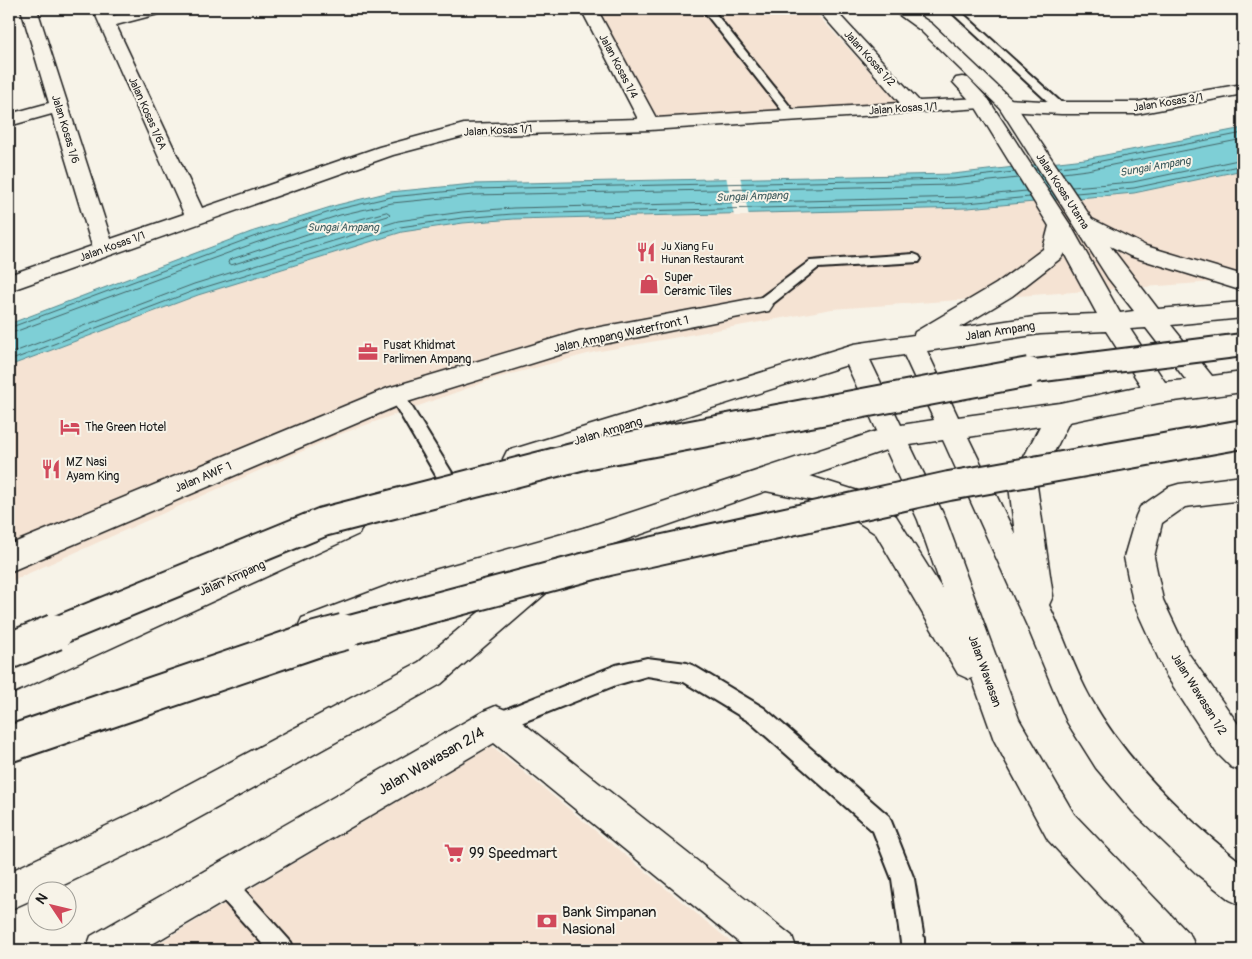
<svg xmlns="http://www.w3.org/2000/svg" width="1252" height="959" font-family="Pangolin,sans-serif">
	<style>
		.built { fill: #f5e3d3 }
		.water { fill: #7ecfd6; stroke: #57878c }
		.pier { fill: #f7f3e8 }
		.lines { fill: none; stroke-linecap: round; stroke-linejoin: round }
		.shore { stroke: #436466; stroke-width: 1 }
		.lane-casing { stroke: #1c1c1c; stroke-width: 4 }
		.street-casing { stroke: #1c1c1c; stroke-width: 3 }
		.secondary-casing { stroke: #1c1c1c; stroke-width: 3 }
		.highway-casing { stroke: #1c1c1c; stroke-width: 3 }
		.lane { fill: #f7f3e8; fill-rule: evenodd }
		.street { fill: #f7f3e8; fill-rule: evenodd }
		.secondary { fill: #f7f3e8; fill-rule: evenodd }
		.highway { fill: #f7f3e8; fill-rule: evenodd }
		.highway-bridge-far2-casing { stroke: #1c1c1c; stroke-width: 26; stroke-linecap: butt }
		.highway-bridge-far1-casing { stroke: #1c1c1c; stroke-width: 32; stroke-linecap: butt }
		.highway-bridge-casing { stroke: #1c1c1c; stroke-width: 39; stroke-linecap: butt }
		.highway-bridge-far2 { stroke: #f7f3e8; stroke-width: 22 }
		.highway-bridge-far1 { stroke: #f7f3e8; stroke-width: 28 }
		.highway-bridge { stroke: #f7f3e8; stroke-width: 35 }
		.labels { text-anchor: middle; stroke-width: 4; stroke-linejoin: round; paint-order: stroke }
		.far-street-label { font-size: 11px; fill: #1c1c1c; stroke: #f7f3e8 }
		.far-water-label { font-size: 11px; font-style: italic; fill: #3e5b5d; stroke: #f7f3e8 }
		.far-poi-label { font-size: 11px; fill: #1c1c1c; stroke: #f7f3e8; text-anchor: start }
		.poi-label { font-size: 12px; fill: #1c1c1c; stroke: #f7f3e8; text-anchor: start }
		.street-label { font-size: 12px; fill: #1c1c1c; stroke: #f7f3e8 }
		.near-street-label { font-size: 15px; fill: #1c1c1c; stroke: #f7f3e8 }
		.near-poi-label { font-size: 15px; fill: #1c1c1c; stroke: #f7f3e8; text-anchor: start }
	</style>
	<rect width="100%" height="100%" fill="#f7f3e8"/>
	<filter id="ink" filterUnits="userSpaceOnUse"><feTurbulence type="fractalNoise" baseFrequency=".02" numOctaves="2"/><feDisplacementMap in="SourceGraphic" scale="10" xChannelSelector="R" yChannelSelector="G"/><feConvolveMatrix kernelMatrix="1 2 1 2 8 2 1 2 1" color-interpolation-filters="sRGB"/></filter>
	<g filter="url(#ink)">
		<g class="built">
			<path d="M598 9H812L899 103 657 117Z"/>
			<path d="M1243 170V280L832 309 595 352 493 379 341 434 9 582V366L198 295 402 232 463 223 514 219 968 208 1134 193Z"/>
			<path d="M492 746 741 950H147Z"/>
		</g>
		<path class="water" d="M1243 128V170L1134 193 968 208 514 219 463 223 402 232 198 295 9 366V324L251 232 337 205 390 192 473 184 953 174 1085 159Z"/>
		<path class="pier" d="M726 176H740L749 216H734Z"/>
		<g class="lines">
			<g class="shore">
				<path d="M1059 167 1086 164 1243 133"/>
				<path d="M1063 173 1087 170 1243 139"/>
				<path d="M1072 187 1133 182 1243 159"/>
				<path d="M1076 193 1134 188 1243 165"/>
				<path d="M387 212 390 214 388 216 231 265 228 263 229 260 307 234Z"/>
				<path d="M9 328 253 237 339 209 391 197 473 189 953 179 1014 172"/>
				<path d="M9 334 255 243 340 215 392 203 473 195 953 185 1018 178"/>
				<path d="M9 354 194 284 398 221 462 212 513 208 967 197 1026 191"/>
				<path d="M9 361 196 290 400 227 462 218 513 214 967 203 1030 197"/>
			</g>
			<defs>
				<g id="lane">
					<path d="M702 9H712L796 114 798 116 796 118H788Z"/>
					<path d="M948 9H958L1065 106 1066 108 1065 110H1057Z"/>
					<path d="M914 254 919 256 921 259 919 262 818 268 766 309H756L754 305 756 301 810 261Z"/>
					<path d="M397 389 402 391 454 476 456 481 454 486 448 488 442 486 389 395 392 391Z"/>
					<path d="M647 658 687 663 694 666 764 708 889 816 914 879 924 939V950H902L892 879 873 831 750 722 684 682 647 676 616 685 496 733 489 730 486 723 489 716 616 665Z"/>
					<path d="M222 871 230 874 291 942 294 950H268L214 890 211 882 214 874Z"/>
				</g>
				<g id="street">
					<path d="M21 9H37L111 239 184 214 93 9H109L112 16 141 9H168L166 12 116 25 202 208 379 147 464 124 638 119 581 9H597L656 118 900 103 817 9H834L919 101 982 98 988 99 991 103 988 107 982 108 650 130 465 136 393 155 9 291V275L92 246 52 114 9 126V114L49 103Z"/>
					<path d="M1243 84V94L1137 114H1061L1007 111 1001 109 998 105 1001 101 1007 99 1061 102H1137Z"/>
					<path d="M761 297 769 299 773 305 769 311 579 349 404 403 9 572V545L388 388 579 331Z"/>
					<path d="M1243 476V500L1185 507 1162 523 1154 557 1163 600 1188 653 1243 731V772L1231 767 1216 752 1166 675 1133 602 1124 557 1136 516 1140 507 1169 487 1179 484Z"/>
					<path d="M496 706 508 711 792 936 797 950H748L494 743 142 950H86L91 936 484 711Z"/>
				</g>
				<g id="secondary">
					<path d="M891 9H909L932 24 1013 101 1092 219 1146 246 1243 275V291L1130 256 1110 246 1158 309 1243 302V318L1171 325 1212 376 1243 372V392L1159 403 1069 422 1037 486 1053 596 1049 605C1064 636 1074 669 1091 699 1128 764 1185 818 1243 864V906L1230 900 1197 874 1133 812 1096 768 1067 722 1028 628 943 440 910 445 946 520 1019 719 1074 814 1191 936 1196 950H1151L1048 840 994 740 972 678 969 679 958 674 876 534 838 509 820 502 766 491 587 553 414 604 313 644 302 640 297 629 302 618 413 576 587 527 877 431 847 365 517 470 507 467 503 459 507 451 517 448 854 344 914 335 915 332 996 284 1043 249 1049 226 975 106 953 82 956 78 962 77 968 78 988 99 1071 226 1120 313 1134 311 1108 278 1000 108 920 30ZM1064 253 1097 314 1040 316 959 328 1012 296 1061 258ZM1146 328 1186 380 1165 382 1130 329ZM1106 331 1141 386 1060 403 958 417 927 351 1040 334ZM904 355 934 420 901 425 870 360ZM1040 426 1009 486 1015 534 968 437ZM886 450 918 520 942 589 896 516 858 491 810 476Z"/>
					<path d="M349 512 359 516 363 525 359 534 9 695V663Z"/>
				</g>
				<path id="highway" d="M587 527 597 531 601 540 597 549 441 684 166 836 49 892H38V897L9 910V872L140 810 419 662 577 531Z"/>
			</defs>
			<use href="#lane" class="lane-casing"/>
			<use href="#street" class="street-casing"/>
			<use href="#secondary" class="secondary-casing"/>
			<use href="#highway" class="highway-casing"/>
			<use href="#lane" class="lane"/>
			<use href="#street" class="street"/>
			<use href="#secondary" class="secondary"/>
			<use href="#highway" class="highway"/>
			<defs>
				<path id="highway-bridge-far2" d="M1019 373 1243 345"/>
				<g id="highway-bridge-far1">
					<path d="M52 633 323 522 584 455 1029 372"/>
					<path d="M339 633 609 561 949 486 1243 434"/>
				</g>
				<g id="highway-bridge">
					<path d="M9 651 55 632"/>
					<path d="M9 744 314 640 344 632"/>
				</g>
			</defs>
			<use href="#highway-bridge-far2" class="highway-bridge-far2-casing"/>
			<use href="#highway-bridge-far1" class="highway-bridge-far1-casing"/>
			<use href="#highway-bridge" class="highway-bridge-casing"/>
			<use href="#highway-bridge-far2" class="highway-bridge-far2"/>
			<use href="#highway-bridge-far1" class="highway-bridge-far1"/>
			<use href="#highway-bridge" class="highway-bridge"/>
		</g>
	</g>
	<defs>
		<symbol id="restaurant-bare" viewBox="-9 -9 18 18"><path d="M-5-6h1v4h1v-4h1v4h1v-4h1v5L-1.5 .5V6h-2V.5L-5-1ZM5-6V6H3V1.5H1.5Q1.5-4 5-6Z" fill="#d1495b" stroke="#f7f3e8" stroke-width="2.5" paint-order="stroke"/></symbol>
		<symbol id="shop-bare" viewBox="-9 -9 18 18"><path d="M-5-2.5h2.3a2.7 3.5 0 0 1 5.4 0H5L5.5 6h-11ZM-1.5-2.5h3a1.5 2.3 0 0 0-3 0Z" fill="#d1495b" stroke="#f7f3e8" stroke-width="2.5" paint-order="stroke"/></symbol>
		<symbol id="office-bare" viewBox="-9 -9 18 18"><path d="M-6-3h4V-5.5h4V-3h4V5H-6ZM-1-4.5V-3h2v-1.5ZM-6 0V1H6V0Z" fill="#d1495b" stroke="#f7f3e8" stroke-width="2.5" paint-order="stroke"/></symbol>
		<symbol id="hotel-bare" viewBox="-9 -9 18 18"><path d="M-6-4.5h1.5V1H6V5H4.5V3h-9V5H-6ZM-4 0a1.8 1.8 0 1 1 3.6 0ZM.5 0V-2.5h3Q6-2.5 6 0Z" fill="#d1495b" stroke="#f7f3e8" stroke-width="2.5" paint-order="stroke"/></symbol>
		<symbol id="supermarket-bare" viewBox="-9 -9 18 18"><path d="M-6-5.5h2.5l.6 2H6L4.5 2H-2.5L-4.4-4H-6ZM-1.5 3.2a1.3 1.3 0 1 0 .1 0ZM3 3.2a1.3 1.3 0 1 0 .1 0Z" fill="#d1495b" stroke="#f7f3e8" stroke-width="2.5" paint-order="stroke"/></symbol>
		<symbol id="bank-bare" viewBox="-9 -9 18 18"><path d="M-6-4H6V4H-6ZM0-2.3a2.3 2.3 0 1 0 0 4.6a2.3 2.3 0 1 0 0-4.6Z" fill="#d1495b" stroke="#f7f3e8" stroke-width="2.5" paint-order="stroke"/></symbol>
	</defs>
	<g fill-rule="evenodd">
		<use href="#restaurant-bare" x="632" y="238" width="28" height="28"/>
		<use href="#shop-bare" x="635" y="270" width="28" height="28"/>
		<use href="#office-bare" x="354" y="338" width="28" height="28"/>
		<use href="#hotel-bare" x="56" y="413" width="28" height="28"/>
		<use href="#restaurant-bare" x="37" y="455" width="28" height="28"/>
		<use href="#supermarket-bare" x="440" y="839" width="28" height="28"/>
		<use href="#bank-bare" x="533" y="907" width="28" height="28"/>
	</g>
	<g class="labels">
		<g class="far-street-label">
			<text transform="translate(870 58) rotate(48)" y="4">Jalan Kosas 1/2</text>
			<text transform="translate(619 66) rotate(62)" y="4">Jalan Kosas 1/4</text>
			<text transform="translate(1168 102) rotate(-9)" y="4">Jalan Kosas 3/1</text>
			<text transform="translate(903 108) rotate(-4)" y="4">Jalan Kosas 1/1</text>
			<text transform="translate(148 113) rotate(66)" y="4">Jalan Kosas 1/6A</text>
			<text transform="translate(66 129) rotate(73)" y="4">Jalan Kosas 1/6</text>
			<text transform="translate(498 130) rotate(-3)" y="4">Jalan Kosas 1/1</text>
			<text transform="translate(1063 191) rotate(57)" y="4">Jalan Kosas Utama</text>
			<text transform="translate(112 246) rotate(-20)" y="4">Jalan Kosas 1/1</text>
		</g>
		<g class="far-water-label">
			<text transform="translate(1155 166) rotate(-10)" y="4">Sungai Ampang</text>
			<text transform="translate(752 196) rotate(-2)" y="4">Sungai Ampang</text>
			<text x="343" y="231">Sungai Ampang</text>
		</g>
		<g class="far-poi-label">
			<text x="661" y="250">Ju Xiang Fu<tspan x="661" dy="13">Hunan Restaurant</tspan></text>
		</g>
		<g class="poi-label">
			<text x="664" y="281">Super<tspan x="664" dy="14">Ceramic Tiles</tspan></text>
			<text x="383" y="349">Pusat Khidmat<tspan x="383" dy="14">Parlimen Ampang</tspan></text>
			<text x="85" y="431">The Green Hotel</text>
			<text x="66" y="466">MZ Nasi<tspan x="66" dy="14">Ayam King</tspan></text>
		</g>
		<g class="street-label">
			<text transform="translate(1000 331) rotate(-9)" y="4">Jalan Ampang</text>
			<text transform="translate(621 334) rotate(-12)" y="4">Jalan Ampang Waterfront 1</text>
			<text transform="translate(608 431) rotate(-17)" y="4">Jalan Ampang</text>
			<text transform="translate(203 477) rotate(-23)" y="4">Jalan AWF 1</text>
			<text transform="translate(232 578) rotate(-24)" y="4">Jalan Ampang</text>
			<text transform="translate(985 671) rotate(70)" y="4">Jalan Wawasan</text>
			<text transform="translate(1199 694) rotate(58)" y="4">Jalan Wawasan 1/2</text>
		</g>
		<g class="near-street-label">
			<text transform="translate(431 761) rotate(-30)" y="5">Jalan Wawasan 2/4</text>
		</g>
		<g class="near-poi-label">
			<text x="469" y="858">99 Speedmart</text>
			<text x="562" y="917">Bank Simpanan<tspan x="562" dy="17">Nasional</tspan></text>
		</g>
	</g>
	<rect width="1252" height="959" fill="none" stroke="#f7f3e8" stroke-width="30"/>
	<rect x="15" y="15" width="1222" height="929" fill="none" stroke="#1c1c1c" stroke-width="2" filter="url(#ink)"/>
	<g transform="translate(52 906) rotate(305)"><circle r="24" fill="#f7f3e8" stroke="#9f9d96"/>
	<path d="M0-4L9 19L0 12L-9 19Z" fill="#d1495b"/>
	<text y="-8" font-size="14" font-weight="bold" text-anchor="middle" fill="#1c1c1c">N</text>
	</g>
</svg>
